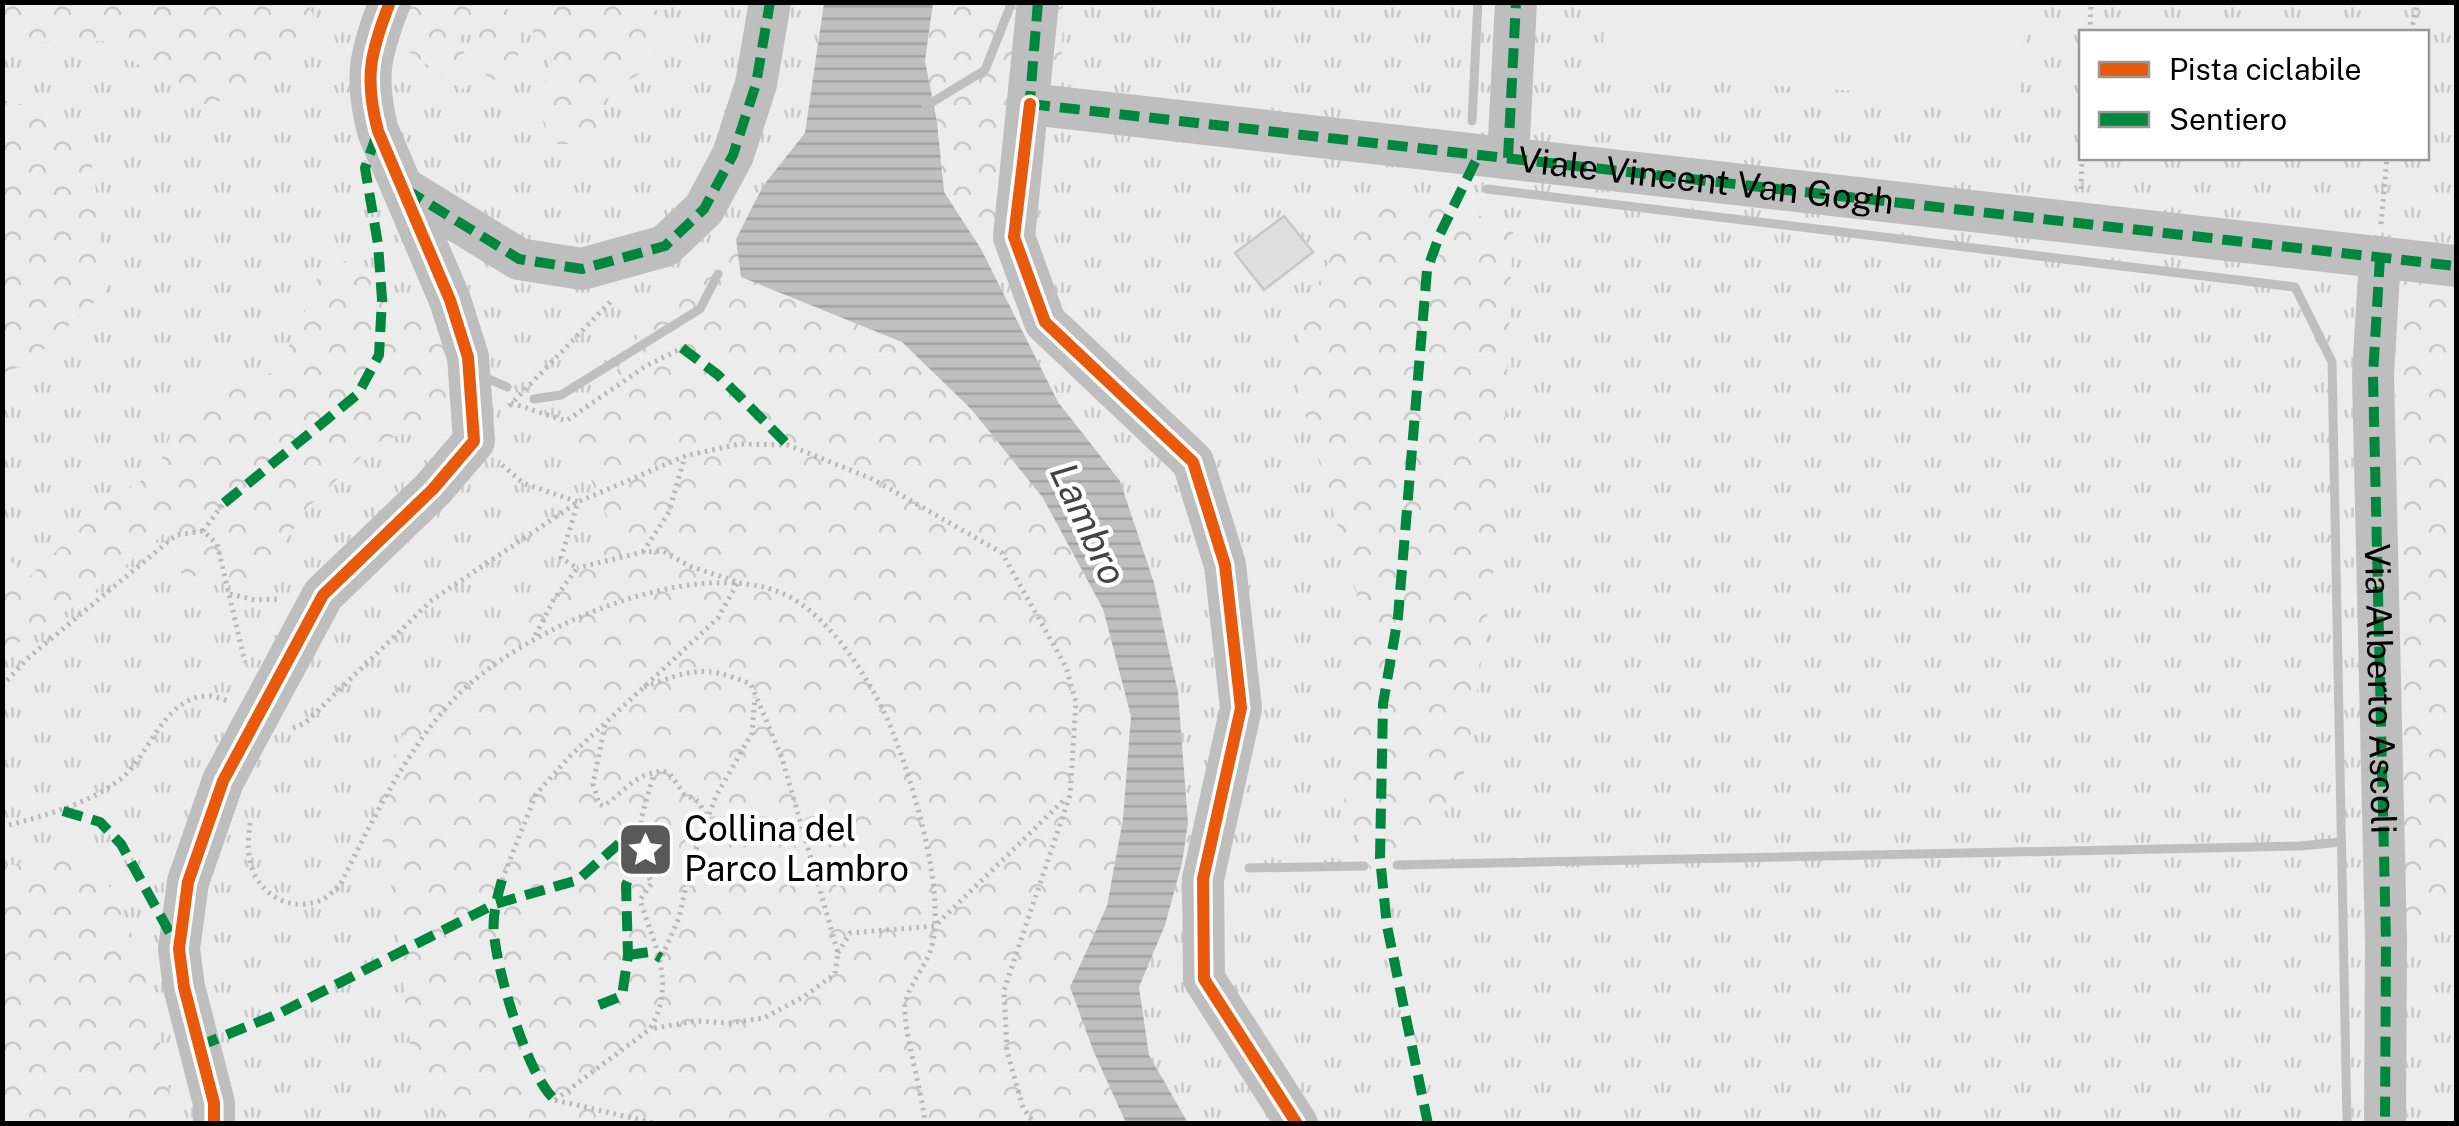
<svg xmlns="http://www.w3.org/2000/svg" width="2459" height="1126" font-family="'Public Sans',sans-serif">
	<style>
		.grass { fill: url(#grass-tufts); fill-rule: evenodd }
		.forest { fill: url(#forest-crowns) }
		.pitch { fill: #ececec }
		.water { fill: url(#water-rules) }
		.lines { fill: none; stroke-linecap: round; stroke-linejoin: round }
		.stream { stroke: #bfbfbf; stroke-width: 9 }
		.building { fill: #dfdfdf; stroke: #c7c7c7; stroke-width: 2.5 }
		.path { stroke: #b9b9b9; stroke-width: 5; stroke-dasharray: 2.5 5; stroke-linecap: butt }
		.minor { stroke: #bebebe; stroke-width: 42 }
		.quiet { stroke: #00873e; stroke-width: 10; stroke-dasharray: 20 10; stroke-linecap: butt }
		.cycleway-casing { stroke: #fff; stroke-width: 19 }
		.cycleway { stroke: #e8590c; stroke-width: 12 }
		.labels { text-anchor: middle; stroke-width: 9; stroke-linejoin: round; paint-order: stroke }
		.street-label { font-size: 35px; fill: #000; stroke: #fff }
		.poi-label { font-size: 35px; fill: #000; stroke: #fff; text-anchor: start }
		.water-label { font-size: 38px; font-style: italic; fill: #444; stroke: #fff }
	</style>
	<defs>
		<pattern id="grass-tufts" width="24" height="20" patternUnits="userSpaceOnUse" patternTransform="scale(2.5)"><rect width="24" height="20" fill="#ececec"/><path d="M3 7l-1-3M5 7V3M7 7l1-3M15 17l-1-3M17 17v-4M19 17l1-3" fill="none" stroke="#c9c9c9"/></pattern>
		<pattern id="forest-crowns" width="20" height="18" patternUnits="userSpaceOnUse" patternTransform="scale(2.5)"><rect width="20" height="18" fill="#ececec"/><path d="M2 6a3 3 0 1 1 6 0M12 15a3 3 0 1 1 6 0" fill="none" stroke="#c9c9c9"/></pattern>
		<pattern id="water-rules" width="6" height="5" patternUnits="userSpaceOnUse" patternTransform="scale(2.5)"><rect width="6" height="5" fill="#bfbfbf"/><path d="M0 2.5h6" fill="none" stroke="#a2a2a2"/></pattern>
	</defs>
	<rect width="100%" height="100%" fill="#fff"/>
	<path class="grass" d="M2 3H2456V1123H3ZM2082 32H2426V158H2082Z"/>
	<g class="forest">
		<path d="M307 2 314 17 301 55 236 98 199 105 103 41 3 43V3Z"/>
		<path d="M409 3H500L518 18V57L509 77 491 80 477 67 478 29 458 37 472 73 462 90 400 45 397 26Z"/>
		<path d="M531 3H649L661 14 657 53 646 70 612 90 590 144H550C547 132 540 116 540 105 542 70 569 65 533 35Z"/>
		<path d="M933 3H1063L1061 93 1004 207 982 235 981 249 944 192 937 122 925 61Z"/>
		<path d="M3 100C26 106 64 112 80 132 98 154 102 260 105 292L29 363 3 373Z"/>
		<path d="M1449 200 1513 232 1501 514 1467 767 1410 882 1370 869 1344 805 1357 593 1298 390 1301 320 1331 257 1378 205Z"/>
		<path d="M736 239 741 277 902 342 972 410 1043 498 1103 609 1131 716 1123 819 1107 906 1070 987 1093 1050 1126 1123H447L412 1060 394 904 375 799 426 682 617 539 572 437 679 276Z"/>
		<path d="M2392 243H2456V922L2406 925Z"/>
		<path d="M344 261 368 267 398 315 430 307 453 359 452 417 376 443 309 506 258 583 182 575 167 531 87 597 3 653 2 553 28 578 118 493 156 473 178 416 215 380 274 373 297 332 317 279Z"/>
		<path d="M89 847 124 915 146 971 171 1100 163 1123H3V867Z"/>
	</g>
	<path class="pitch" d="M1606 3H2026L2020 101 1601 75Z"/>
	<path class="water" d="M824 3H933L925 61 937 122 944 192 981 249 1058 402 1120 481 1154 583 1178 693 1188 823 1182 863 1165 925 1139 987 1149 1055 1188 1123H1126L1093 1050 1070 987 1107 906 1123 819 1131 716 1103 609 1043 498 972 410 902 342 741 277 736 239 763 186 805 133Z"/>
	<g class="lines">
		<g class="stream">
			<path d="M926 106 985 70 1012 2"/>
			<path d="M1472 121 1478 2"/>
			<path d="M1487 189 2295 287 2332 362 2347 1124"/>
			<path d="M482 376 507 387"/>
			<path d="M534 399 561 395 700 309 718 274"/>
			<path d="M1397 865 2300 846 2341 842"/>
			<path d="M1249 868 1364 866"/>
		</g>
	</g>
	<path class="building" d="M1284 216 1313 252 1264 290 1235 253Z"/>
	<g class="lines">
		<g class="path">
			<path d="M2090 32 2091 2"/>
			<path d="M2411 32 2418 2"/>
			<path d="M2081 189 2082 158"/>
			<path d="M2381 224 2387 158"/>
			<path d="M511 403 566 421 646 366 682 348"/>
			<path d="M509 406 613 299"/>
			<path d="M502 465 523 483 578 502 561 558 577 568 553 601 535 636"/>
			<path d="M203 531 224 503"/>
			<path d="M643 552 669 512 685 456"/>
			<path d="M230 594 255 600 281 599"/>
			<path d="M2 686 28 658 176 535 203 531 217 544 245 662"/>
			<path d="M644 687C692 670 702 664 751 684L782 758 838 953 835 974 805 996 764 1018 730 1023 695 1021 650 1029"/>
			<path d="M605 725 593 784 599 804 603 806C617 798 631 780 646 775 651 773 656 773 661 770L670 774 684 794 699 802 707 819"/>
			<path d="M293 728 305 723 432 600 578 502 685 456 739 444 788 445 870 478 908 499 1002 553 1066 667 1076 702 1070 795 1004 990 1007 1051 1023 1108 1035 1124"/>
			<path d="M250 823C249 833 247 845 249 855 253 890 285 913 319 901 326 899 333 891 339 887 371 823 404 753 453 700 517 631 692 553 784 594 832 616 876 688 894 735 914 787 947 896 931 949 925 968 909 984 905 1004 902 1027 923 1094 925 1124"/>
			<path d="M2 827C42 816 84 806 118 781 149 759 161 700 205 696 212 695 222 699 228 701"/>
			<path d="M502 880 536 794 572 754 718 618 738 582 689 566 663 551 643 552 577 568"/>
			<path d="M838 953 850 933 935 926 1066 798"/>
			<path d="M662 956 679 918 692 860 716 796 752 733 755 697"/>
			<path d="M555 1100 650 1029C677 983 654 945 640 900L652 883 638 858 642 816 653 776"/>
			<path d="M555 1100 658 1124"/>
		</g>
		<g class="minor">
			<path d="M1038 2 1014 237 1045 322 1193 462 1225 565 1241 708 1203 879 1204 979 1297 1124"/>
			<path id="s1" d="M1030 104 2456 266"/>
			<path d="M1508 158 1516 2"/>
			<path d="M405 189 519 259 582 269 665 246 704 209 733 155 756 84 770 2"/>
			<path d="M2380 257 2373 375 2386 942 2385 1124"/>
			<path d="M214 1124V1103L184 987 179 949 188 882 223 781 323 595 433 489 474 441 468 357 450 300 378 131C364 78 370 53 390 2"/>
		</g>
		<g class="quiet">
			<path d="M1030 104 2456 266"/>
			<path d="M1029 111 1038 2"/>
			<path d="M1508 158 1516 2"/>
			<path d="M405 189 519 259 582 269 665 246 704 209 733 155 756 84 770 2"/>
			<path id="s2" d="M2380 257 2373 375 2386 942 2385 1124"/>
			<path d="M682 348 718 375 788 445"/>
			<path d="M224 503 358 394 379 355 382 299 378 244 365 168 378 131"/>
			<path d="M63 811 100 822 121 844 177 946"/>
			<path d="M502 880C496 901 491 920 495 942 500 980 528 1076 555 1100"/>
			<path d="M628 955 650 952 661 958"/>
			<path d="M599 1005 622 996 628 955 626 885 638 858"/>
			<path d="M199 1046 278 1014 495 904 578 880 623 840 640 834"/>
			<path d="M1428 1124 1387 926 1380 858 1383 704 1398 617 1427 270 1440 234 1479 154"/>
		</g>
		<defs>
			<g id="cycleway">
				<path d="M1030 104 1014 237 1045 322 1193 462 1225 565 1241 708 1203 879 1204 979 1297 1124"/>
				<path d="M214 1124V1103L184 987 179 949 188 882 223 781 323 595 433 489 474 441 468 357 450 300 378 131C364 78 370 53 390 2"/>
			</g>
		</defs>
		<use href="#cycleway" class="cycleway-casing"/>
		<use href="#cycleway" class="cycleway"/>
	</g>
	<defs>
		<symbol id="sight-square" viewBox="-11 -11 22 22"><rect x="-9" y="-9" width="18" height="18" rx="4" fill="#595959" stroke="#fff"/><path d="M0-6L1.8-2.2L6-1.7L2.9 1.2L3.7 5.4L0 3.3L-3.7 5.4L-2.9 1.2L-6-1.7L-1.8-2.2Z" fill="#fff"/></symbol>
	</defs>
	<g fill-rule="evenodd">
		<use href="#sight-square" x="614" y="818" width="63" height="63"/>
	</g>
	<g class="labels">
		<g class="street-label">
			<text dy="12" stroke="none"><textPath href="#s1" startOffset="680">Viale Vincent Van Gogh</textPath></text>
			<text dy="12" stroke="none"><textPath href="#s2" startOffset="432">Via Alberto Ascoli</textPath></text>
		</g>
		<g class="poi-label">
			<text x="684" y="841">Collina del<tspan x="684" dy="40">Parco Lambro</tspan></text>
		</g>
		<g class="water-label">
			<text transform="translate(1088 524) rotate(65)" y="13">Lambro</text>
		</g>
	</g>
	<rect width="2459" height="1126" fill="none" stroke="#000000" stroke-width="10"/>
	<rect x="2079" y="30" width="350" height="130" fill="#ffffff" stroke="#999999" stroke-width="2.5"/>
	<rect x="2099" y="62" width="50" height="15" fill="#e8590c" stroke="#999999" stroke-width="2.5"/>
	<text x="2169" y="80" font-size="30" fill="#000000">Pista ciclabile</text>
	<rect x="2099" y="112" width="50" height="15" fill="#00873e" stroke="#999999" stroke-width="2.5"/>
	<text x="2169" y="130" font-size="30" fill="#000000">Sentiero</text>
</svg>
